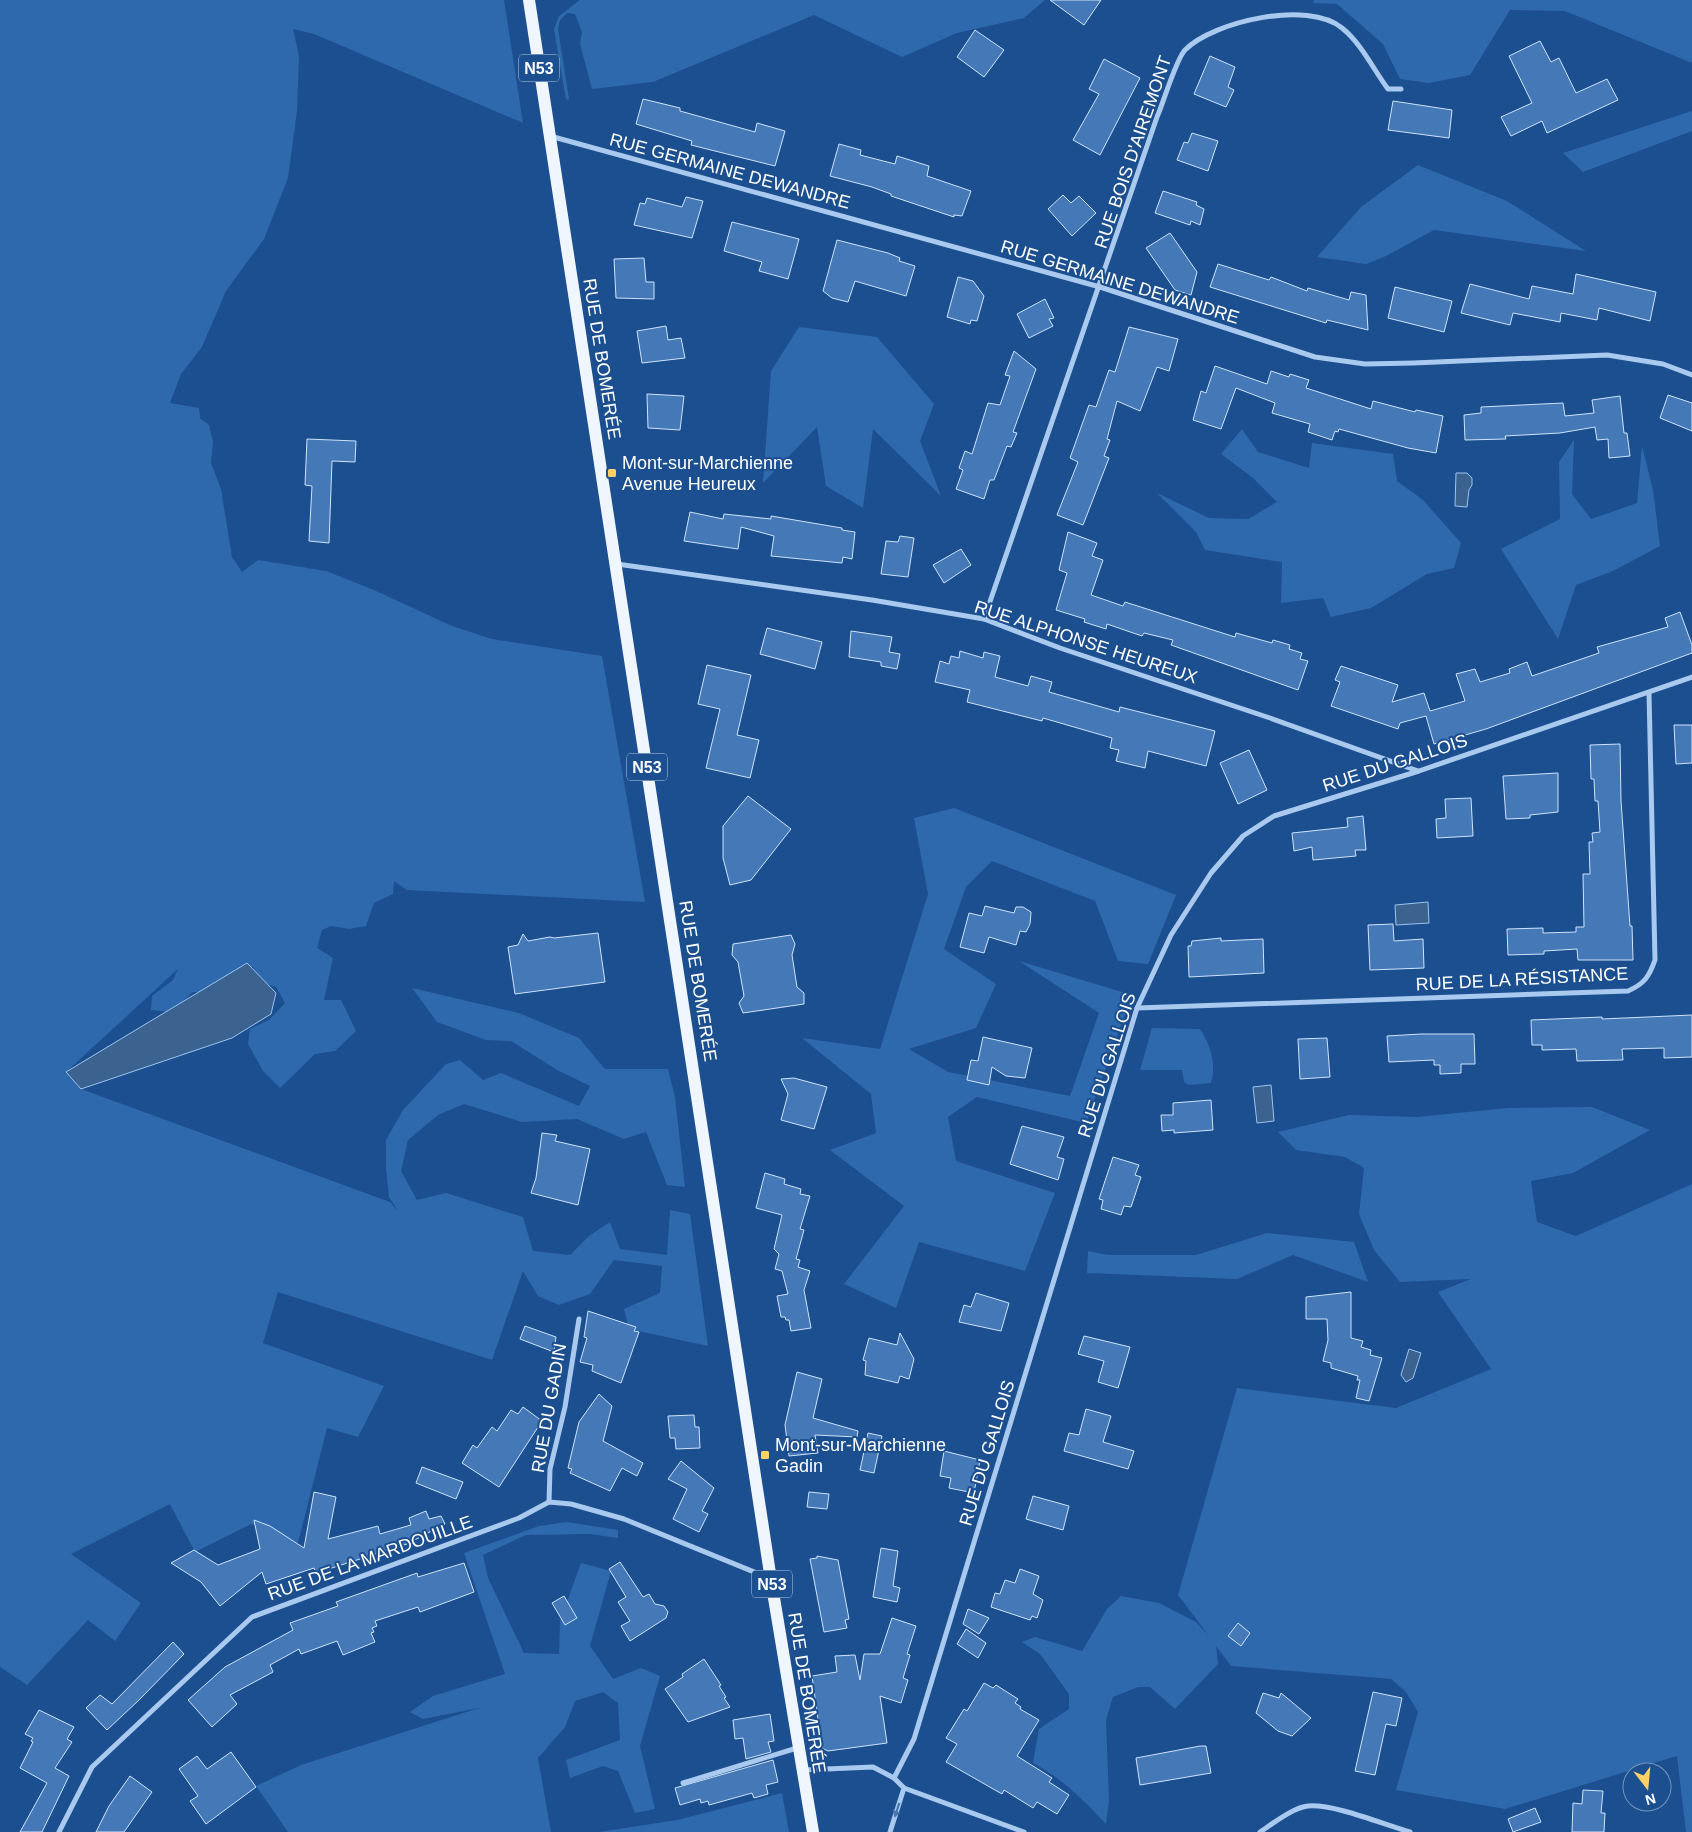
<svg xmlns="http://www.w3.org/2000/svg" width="1692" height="1832" font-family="Helvetica,sans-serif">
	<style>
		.green { fill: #2e69ad }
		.water { fill: #3c6290; stroke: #9cc4f0 }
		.building { fill: #4478b7; stroke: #cfe3fa }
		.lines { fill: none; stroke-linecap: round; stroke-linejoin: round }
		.minor { stroke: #a9c9ee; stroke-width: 5 }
		.primary { stroke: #f0f6ff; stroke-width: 12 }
		.oneway { fill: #4674ac }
		.poi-dot { fill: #ffd166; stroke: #1b4f8f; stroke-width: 2 }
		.labels { text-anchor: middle; stroke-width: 4; stroke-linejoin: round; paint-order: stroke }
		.shield { fill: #1b4f8f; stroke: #bbcadd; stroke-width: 1 }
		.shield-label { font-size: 16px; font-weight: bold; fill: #fff }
		.street-label { font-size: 18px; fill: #fff; stroke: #1b4f8f }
		.poi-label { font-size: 18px; fill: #fff; stroke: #1b4f8f; text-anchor: start }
	</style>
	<rect width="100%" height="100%" fill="#1b4f8f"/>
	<g class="green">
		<path d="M0 0H504L523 123 314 34 293 29 299 56 297 111 288 178 264 239 226 291 202 347 181 374 170 403 199 408 200 418 209 425 213 442 211 463 221 489 232 557 242 572 258 560 326 571 374 590 452 626 492 639 602 656 645 902 407 890 394 881 393 894 374 903 366 926 349 929 331 926 322 930 317 948 333 958 324 1000H341L356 1031 335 1051 315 1054 280 1088 263 1071 248 1044 250 1029 269 1020 285 1003 276 987 258 981 253 967 240 968 205 992H193L171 1012 151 1010 152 996 173 980 178 969 66 1072 81 1089 390 1202 398 1211 389 1197 386 1168V1140L403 1110 446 1064 460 1060 483 1080 501 1073 579 1106 590 1086 557 1070 511 1041 486 1040 437 1022 412 988 519 1013 579 1038 605 1069H668L675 1097 685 1187 667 1185 646 1132 624 1139 577 1119 522 1122 464 1104 438 1115 408 1140 401 1171 417 1200 446 1193 523 1217 533 1251 570 1255 589 1236 610 1222 620 1249 667 1255 670 1210 690 1214 708 1346 629 1329 624 1309 660 1293 662 1266 614 1260 590 1294 559 1305 538 1296 523 1271 492 1360 278 1292 263 1343 384 1386 358 1437 327 1428 298 1543 251 1524 195 1552 170 1504 71 1554 141 1603 115 1641 88 1620 27 1685 0 1667Z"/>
		<path d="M580 0H1045L1024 18 957 33 902 57 814 15 653 82 592 89 580 44 582 32 575 14 567 13 560 20 558 29 569 99 566 100 554 29 559 16Z"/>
		<path d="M1314 0H1692V63L1565 11 1510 10 1470 75 1429 83 1400 79 1383 44 1337 4 1313 3Z"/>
		<path d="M1692 111V131L1583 172 1563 153Z"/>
		<path d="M1418 165 1507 201 1586 251 1434 230 1386 256 1366 264 1317 257 1361 207Z"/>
		<path d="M799 327 877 337 934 404 920 441 941 496 873 429 863 508 826 486 817 427 763 483 771 371Z"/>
		<path d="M1242 429 1258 452 1309 468 1312 443 1393 454 1397 481 1423 500 1461 543 1454 568 1427 574 1371 608 1331 617 1323 598 1281 603 1282 562 1205 550 1196 532 1157 493 1209 518 1248 519 1277 502 1253 478 1221 454Z"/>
		<path d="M1574 440 1572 494 1591 519 1637 503 1642 446 1653 490 1660 546 1613 571 1576 585 1558 639 1501 549 1560 519 1559 462Z"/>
		<path d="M954 808 1176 895 1148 964 1118 961 1095 901 992 861 966 887 944 949 996 984 976 1028 909 1049 948 1072 1070 1096 1099 1013 1019 961 1132 995 1086 1123 977 1097 948 1117 956 1161 1055 1193 1025 1271 919 1242 896 1308 844 1284 904 1206 830 1150 876 1133 871 1094 802 1038 880 1049 928 894 914 818Z"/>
		<path d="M1152 1028 1200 1029C1210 1043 1217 1066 1211 1083L1189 1085 1184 1082 1182 1070H1140Z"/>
		<path d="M1592 1107 1650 1130 1573 1173 1531 1181 1537 1222 1576 1236 1692 1184V1832H1686L1677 1756 1505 1809 1396 1790 1418 1712 1406 1692 1391 1679 1231 1666 1216 1646 1218 1664 1175 1709 1150 1687H1138L1113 1697 1106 1720 1109 1800 1106 1824C1084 1801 1062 1778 1033 1763L1039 1729 1069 1709V1694L1040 1654 1022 1642 1035 1637 1082 1651 1107 1609 1121 1596 1159 1603 1196 1622 1209 1636 1178 1595 1237 1388 1396 1408 1491 1369 1438 1292 1471 1279 1400 1282 1374 1250 1359 1214 1364 1168 1345 1157 1296 1150 1278 1132 1349 1115 1417 1117 1508 1108Z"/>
		<path d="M1267 1233 1354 1242 1368 1282 1293 1255 1237 1279 1087 1273 1088 1251 1108 1255H1196Z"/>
		<path d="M567 1522 618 1530V1538L590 1534 526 1535 483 1555 488 1578 524 1653 559 1654 560 1621 581 1563 611 1571 590 1646 613 1679 641 1668 660 1676 640 1746 655 1809 635 1813 618 1771 603 1766 570 1778 566 1760 620 1740 618 1703 603 1692 575 1701 565 1727 538 1758 551 1832H288L256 1786 301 1765 479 1708 423 1719 410 1712 433 1696 505 1674 464 1553 539 1526Z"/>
		<path d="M782 1793 789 1832H599L677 1820Z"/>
	</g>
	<g class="water">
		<path d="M1456 473H1467L1472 478V485L1469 490 1467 507 1455 506Z"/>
		<path d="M1428 902 1429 923 1396 925 1395 905Z"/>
		<path d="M247 963 276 993 271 1014 232 1038 81 1089 66 1072Z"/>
		<path d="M1271 1085 1274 1121 1257 1123 1253 1087Z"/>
		<path d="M1409 1349 1421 1353 1413 1378 1406 1382 1401 1375Z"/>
	</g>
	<g class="building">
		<path d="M1050 0H1101L1084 25Z"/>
		<path d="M975 30 1004 50 984 77 957 57Z"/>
		<path d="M1540 41 1551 62 1559 58 1576 93 1607 79 1618 100 1547 133 1542 121 1511 136 1501 117 1532 103 1509 56Z"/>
		<path d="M1210 56 1235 67 1228 87 1234 90 1226 107 1194 94Z"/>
		<path d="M1104 59 1140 78 1100 155 1073 140 1099 94 1089 89Z"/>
		<path d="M643 99 680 108V111L755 132 757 123 785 131 775 166 691 145 692 141 636 124Z"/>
		<path d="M1393 101 1452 110 1449 138 1388 130Z"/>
		<path d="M1192 133 1218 141 1208 171 1177 160 1184 142 1188 143Z"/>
		<path d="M839 144 861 150 860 155 895 164 897 156 929 166 927 176 971 191 962 216 954 215V217L891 196V194L872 187 830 176Z"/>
		<path d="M1163 191 1197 202 1196 205 1204 209 1200 225 1191 221 1190 225 1155 213Z"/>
		<path d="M1063 195 1071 203 1079 196 1096 213 1072 236 1048 209Z"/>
		<path d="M686 197 703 201 692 238 634 225 640 203 645 204 647 198 682 207Z"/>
		<path d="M732 222 799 239 788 279 759 271 762 262 724 251Z"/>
		<path d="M1170 233 1197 272 1191 295 1175 290 1146 248Z"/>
		<path d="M837 240 888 253 900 258 899 261 915 266 906 296 855 281 848 302 832 298 823 291Z"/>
		<path d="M644 258 646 282H654V299L616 298 614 259Z"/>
		<path d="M1218 264 1269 280 1271 277 1307 291 1308 288 1349 300 1351 292 1366 295 1368 330 1327 320 1326 323 1210 287Z"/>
		<path d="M1576 274 1656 292 1650 321 1599 308 1597 320 1561 313 1560 322 1513 313 1510 325 1461 313 1470 284 1529 299 1532 286 1573 294Z"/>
		<path d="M958 277 973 281 984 296 977 321 971 320 970 324 947 317Z"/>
		<path d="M1395 287 1452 301 1444 332 1388 318Z"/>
		<path d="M1045 299 1054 318 1049 319 1053 326 1029 338 1017 314Z"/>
		<path d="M666 326 668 340 681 338 685 358 642 363 637 331Z"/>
		<path d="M1129 327 1178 339 1169 371 1157 367 1140 411 1117 401 1107 439 1110 440 1104 456 1109 458 1083 525 1057 515 1078 462 1070 458 1089 405 1096 407 1109 370 1115 372Z"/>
		<path d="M1014 351 1036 369 1013 432 1017 433 1011 447 1007 446 994 480H990L984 499 956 489 963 470 959 468 965 451 972 454 988 403 1000 405 1010 376 1005 375Z"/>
		<path d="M1215 366 1267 384 1271 371 1289 377 1290 374 1309 380 1306 388 1371 409 1373 401 1415 412 1416 410 1443 416 1436 453 1408 448 1339 429 1338 432 1335 431 1332 440 1308 432 1310 424 1272 413 1275 403 1236 388 1221 429 1193 420 1201 391 1206 393Z"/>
		<path d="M647 394 684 396 680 430 648 428Z"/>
		<path d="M1668 395 1692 403V431L1660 418Z"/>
		<path d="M1620 396 1624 433H1627L1630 456 1609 458 1608 439 1597 440 1595 427 1560 433 1505 436 1506 439 1465 440 1464 415 1481 413V407L1563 403 1565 416 1594 413 1592 400Z"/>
		<path d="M307 439 356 441 355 462 332 461 329 543 309 541 312 486 305 485Z"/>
		<path d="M690 512 723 519 724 514 771 519V516L842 528V530L855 532 852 559 843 557 842 563 771 556 774 536 741 527 738 549 684 541Z"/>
		<path d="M1068 532 1097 543 1092 556 1103 560 1091 595 1123 606 1125 602 1235 637 1236 633 1272 643 1273 640 1290 645 1289 649 1302 653 1300 659 1308 661 1298 690 1171 645 1173 640 1144 633 1142 636 1107 624 1106 629 1084 622 1085 619 1056 610 1067 573 1059 570Z"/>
		<path d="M900 536 914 538 908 577 881 574 886 541 898 542Z"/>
		<path d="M961 549 971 565 944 583 933 565Z"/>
		<path d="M1680 612 1692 645V653L1486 729 1434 744 1426 716 1400 723 1398 729 1331 706 1340 682 1335 680 1341 666 1398 685 1392 702 1424 693 1430 711 1465 701 1456 674 1475 669 1480 682 1510 673 1509 669 1527 662 1532 676 1599 653 1597 647 1668 627 1665 618Z"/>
		<path d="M767 628 822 642 815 669 760 654Z"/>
		<path d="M851 631 892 637 889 652 900 654 897 669 881 666V662L849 657Z"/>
		<path d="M960 651 983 658 984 652 1000 656 995 677 1028 686 1031 676 1052 682 1049 692 1119 712 1120 707 1215 731 1206 766 1148 751 1145 768 1116 761 1119 750 1110 748 1112 738 1043 718 1042 721 967 702 970 690 935 682 940 661 949 664 951 656 959 658Z"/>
		<path d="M707 665 751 675 737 735 759 740 750 778 706 768 720 709 698 704Z"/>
		<path d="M1674 725H1692V763L1676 764Z"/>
		<path d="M1620 744 1621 801 1630 926H1632L1633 960H1578L1577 949 1544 951V954L1508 955 1507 929 1543 928V933L1576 932V927H1584L1583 874H1590L1589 842H1593L1592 833 1600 832 1598 801H1595L1594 779H1591L1590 745Z"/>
		<path d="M1249 750 1267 790 1238 804 1220 763Z"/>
		<path d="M1558 773V812L1530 815V818L1506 819 1503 776Z"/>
		<path d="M748 796 791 829 751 880 730 885 723 858V826Z"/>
		<path d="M1471 798 1473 836 1437 838 1436 819 1446 818 1445 799Z"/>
		<path d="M1363 816 1366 850H1355L1356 856 1313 860 1312 847 1294 851 1292 833 1348 827 1347 818Z"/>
		<path d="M985 906 1014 913 1016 907H1023L1031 912 1030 924 1026 932 1020 931 1016 945 989 937 984 953 960 947 969 913 982 916Z"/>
		<path d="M1393 924 1394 941 1423 939 1424 968 1370 970 1368 925Z"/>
		<path d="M598 933 605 982 515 994 508 947 518 945 523 934 528 941 550 937 554 938Z"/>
		<path d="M791 935 795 944 792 955 797 987 804 993V1004L743 1013 739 1003 744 996 738 962 732 955 733 944Z"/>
		<path d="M1221 938V941L1263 939 1264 973 1189 977 1188 946H1191L1192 941Z"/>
		<path d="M1692 1015V1057L1664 1058V1048L1622 1049 1623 1060 1577 1061 1576 1049 1542 1050V1045H1532L1531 1020 1602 1017V1019Z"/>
		<path d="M1421 1034H1474L1475 1064H1461V1073L1440 1074V1065H1434V1060L1389 1062 1387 1036Z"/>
		<path d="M983 1037 1032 1048 1025 1078 1006 1076 992 1067 989 1085 967 1080 971 1060 978 1061Z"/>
		<path d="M1327 1038 1330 1077 1300 1079 1298 1039Z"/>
		<path d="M794 1078 827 1087 814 1129 781 1120 788 1094 781 1079Z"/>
		<path d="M1211 1100 1213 1130 1174 1133V1130L1162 1131 1161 1115H1173V1103Z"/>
		<path d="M1022 1126 1064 1137 1057 1157 1064 1159 1058 1180 1010 1164Z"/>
		<path d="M542 1133 557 1135 555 1141 590 1149 578 1205 531 1193 536 1178Z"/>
		<path d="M1113 1157 1139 1165 1135 1175 1141 1177 1131 1207 1124 1206 1121 1215 1101 1209 1103 1200 1099 1199Z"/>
		<path d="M765 1173 785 1179 784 1184 801 1189 800 1194 810 1196 800 1229 804 1230 796 1259 800 1260 798 1267 810 1271 804 1290 811 1328 791 1331 789 1320H786L785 1317H781L777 1296 788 1294 782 1271 775 1269 779 1254 774 1249 782 1215 756 1208Z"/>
		<path d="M1351 1292V1338L1363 1341 1361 1347 1371 1350 1370 1355 1382 1358 1369 1401 1356 1398 1360 1380H1357L1358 1376 1331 1368V1363L1323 1361 1328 1340 1327 1319H1306V1297Z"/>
		<path d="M976 1293 1009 1303 1001 1331 959 1322 964 1305 971 1307Z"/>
		<path d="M588 1311 636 1327 634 1331 639 1332 621 1383 592 1371 593 1365 580 1362 587 1338 584 1337Z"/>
		<path d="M525 1326 556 1337 554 1352 520 1339Z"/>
		<path d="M900 1333 914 1359 909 1379 900 1376 898 1383 865 1375 866 1361 863 1360 869 1338 897 1345Z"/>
		<path d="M1084 1336 1130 1347 1118 1388 1098 1382 1104 1361 1078 1354Z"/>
		<path d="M797 1372 822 1379 813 1418 858 1431 857 1437 815 1435 818 1453 789 1456 785 1425Z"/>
		<path d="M599 1394 612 1406 603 1441 643 1463 637 1476 622 1468 610 1491 570 1473 572 1469 568 1468 579 1422Z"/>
		<path d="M523 1407 542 1421 499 1487 462 1463 473 1445 477 1448 492 1427 497 1431 511 1410 518 1414Z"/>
		<path d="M1086 1409 1111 1416 1103 1442 1134 1451 1128 1469 1064 1451 1069 1433 1079 1435Z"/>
		<path d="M694 1415 695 1427H699L700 1448 676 1449 675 1438H670L668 1416Z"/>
		<path d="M868 1433 882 1436 874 1473 860 1470Z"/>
		<path d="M944 1451 980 1460 974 1493 949 1488 951 1478 940 1476Z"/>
		<path d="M681 1461 714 1488 702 1511 708 1514 699 1532 673 1519 687 1489 668 1479Z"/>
		<path d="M422 1467 463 1482 456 1499 416 1483Z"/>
		<path d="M314 1492 336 1497 328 1539 378 1526 380 1534 411 1525 409 1518 426 1511 429 1519 441 1516 445 1524 407 1544 316 1573 314 1568 266 1584 262 1572 220 1606 201 1582 171 1563 194 1550 218 1565 260 1549 254 1520 270 1526 304 1548Z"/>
		<path d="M809 1492 829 1494 827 1509 807 1507Z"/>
		<path d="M1033 1496 1069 1506 1063 1530 1026 1519Z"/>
		<path d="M881 1548 898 1551 893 1586 900 1588 897 1602 873 1597Z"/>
		<path d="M817 1556 838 1560 849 1619 845 1620 847 1628 824 1632 810 1559 817 1558Z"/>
		<path d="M620 1562 643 1597 649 1594 655 1604 664 1606 668 1612 666 1618 630 1641 621 1626 630 1621 618 1602 626 1597 609 1569Z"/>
		<path d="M464 1563 474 1592 420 1612 418 1607 375 1621 377 1626 372 1628 374 1632 371 1633 375 1642 343 1655 337 1641 301 1654 299 1649 270 1665 273 1672 230 1695 237 1704 212 1727 188 1700 225 1667 293 1630 290 1623 338 1606 336 1602 417 1573 418 1577Z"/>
		<path d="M1020 1569 1039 1576 1033 1594 1043 1600 1037 1618 1032 1616 1030 1620 991 1607 995 1593 1000 1594 1005 1580 1015 1583Z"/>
		<path d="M564 1596 577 1618 565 1625 552 1603Z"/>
		<path d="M968 1609 989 1618 979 1634 963 1624Z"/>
		<path d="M892 1618 916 1626 907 1654 910 1655 903 1678 908 1680 901 1703 880 1696 887 1743 828 1751 822 1748 812 1676 837 1672 835 1656 855 1655 860 1680 864 1654H880Z"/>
		<path d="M1238 1623 1250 1633 1241 1646 1228 1636Z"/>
		<path d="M966 1629 986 1643 978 1658 957 1644Z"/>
		<path d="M173 1642 184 1654 139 1700 107 1730 86 1708 100 1695 112 1704Z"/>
		<path d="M704 1659 721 1685 719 1686 726 1697 724 1698 730 1707 688 1722 665 1689 683 1677 682 1674Z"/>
		<path d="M984 1683 993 1688 996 1685 1018 1699 1015 1703 1021 1707 1020 1709 1039 1720 1017 1756 1052 1778 1049 1782 1069 1795 1057 1814 1037 1802 1033 1808 1004 1790 1002 1794 946 1762 957 1744 946 1738 964 1709 967 1711Z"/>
		<path d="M1373 1692 1402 1698 1396 1726 1386 1724 1375 1775 1355 1771Z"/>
		<path d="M1263 1693 1279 1698 1281 1693 1311 1718 1292 1736 1278 1731 1256 1713Z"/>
		<path d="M39 1710 74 1727 67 1739 72 1742 55 1768 69 1776 42 1832H20L47 1783 20 1768 33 1742 31 1741 33 1738 25 1734Z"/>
		<path d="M770 1714 774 1741 768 1742 771 1752 746 1759 743 1738 735 1739 733 1720Z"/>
		<path d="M1200 1746H1206L1211 1773 1140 1785 1136 1758Z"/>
		<path d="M231 1752 256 1787 206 1824 190 1801 198 1796 179 1769 197 1756 207 1769Z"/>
		<path d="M773 1760 778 1782 766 1785 768 1794 754 1798 752 1793 709 1805 708 1801 701 1803 700 1799 680 1805 675 1788Z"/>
		<path d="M130 1776 152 1792 124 1832H96L109 1806Z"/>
		<path d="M1583 1790 1603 1791 1601 1813H1605L1604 1832H1572L1573 1803 1582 1804Z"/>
		<path d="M1535 1808 1541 1822 1513 1832 1508 1819Z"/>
	</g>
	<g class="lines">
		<g class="minor">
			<path d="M550 136 1100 287 1315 357 1365 364 1413 363 1607 355 1663 364 1692 375"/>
			<path d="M617 564 872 600 984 619 1060 648 1270 718 1418 771"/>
			<path d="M984 619 1157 117C1163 104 1176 59 1185 50 1214 21 1308 0 1342 28 1362 44 1373 69 1388 89H1401"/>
			<path d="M1137 1008 1628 991C1644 984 1649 977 1655 960L1649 693"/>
			<path d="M549 1502 550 1469 565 1407 579 1319"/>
			<path d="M803 1770 873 1767 894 1778 904 1788 1024 1832"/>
			<path d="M894 1778 914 1739 1137 1008 1171 935 1211 873 1243 836 1274 816 1419 771 1692 677"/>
			<path d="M683 1783 797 1748"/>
			<path d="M59 1832 92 1767 252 1617 519 1518 549 1502 571 1504 624 1519 769 1578"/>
			<path d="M890 1832 904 1788"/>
			<path d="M1260 1832C1272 1824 1294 1807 1308 1806 1335 1804 1382 1824 1410 1832"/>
		</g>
		<path class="primary" d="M529 0 771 1580 813 1832"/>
	</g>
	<defs><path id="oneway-solid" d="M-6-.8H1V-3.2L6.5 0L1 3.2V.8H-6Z" transform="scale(1.25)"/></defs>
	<use class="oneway" href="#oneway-solid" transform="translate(897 1810) rotate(108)"/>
	<g class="poi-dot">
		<rect x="607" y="468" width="10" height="10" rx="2.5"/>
		<rect x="760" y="1450" width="10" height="10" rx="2.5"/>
	</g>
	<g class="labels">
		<g class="shield">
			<rect x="519" y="54.5" width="40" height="27" rx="4"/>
			<rect x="627" y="753.5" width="40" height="27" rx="4"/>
			<rect x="752" y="1570.5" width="40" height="27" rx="4"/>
		</g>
		<g class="shield-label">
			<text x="539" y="74">N53</text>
			<text x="647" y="773">N53</text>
			<text x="772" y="1590">N53</text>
		</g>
		<g class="street-label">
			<text transform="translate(1133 152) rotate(-71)" y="6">RUE BOIS D'AIREMONT</text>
			<text transform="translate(730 171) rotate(15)" y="6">RUE GERMAINE DEWANDRE</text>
			<text transform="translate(1120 282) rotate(17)" y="6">RUE GERMAINE DEWANDRE</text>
			<text transform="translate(602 359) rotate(81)" y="6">RUE DE BOMERÉE</text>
			<text transform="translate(1086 642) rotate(18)" y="6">RUE ALPHONSE HEUREUX</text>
			<text transform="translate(1395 763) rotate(-18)" y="6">RUE DU GALLOIS</text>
			<text transform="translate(1522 979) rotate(-3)" y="6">RUE DE LA RÉSISTANCE</text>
			<text transform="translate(698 981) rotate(81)" y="6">RUE DE BOMERÉE</text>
			<text transform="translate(1107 1065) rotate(-72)" y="6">RUE DU GALLOIS</text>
			<text transform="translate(549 1408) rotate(-80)" y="6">RUE DU GADIN</text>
			<text transform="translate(987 1453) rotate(-73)" y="6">RUE DU GALLOIS</text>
			<text transform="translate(370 1558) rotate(-20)" y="6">RUE DE LA MARDOUILLE</text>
			<text transform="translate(807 1693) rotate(81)" y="6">RUE DE BOMERÉE</text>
		</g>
		<g class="poi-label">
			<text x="622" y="469">Mont-sur-Marchienne<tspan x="622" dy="21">Avenue Heureux</tspan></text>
			<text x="775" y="1451">Mont-sur-Marchienne<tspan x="775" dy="21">Gadin</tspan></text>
		</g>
	</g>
	<g transform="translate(1647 1787) rotate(164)"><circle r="24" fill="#1b4f8f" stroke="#7695bc"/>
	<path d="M0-4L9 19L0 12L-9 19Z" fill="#ffd166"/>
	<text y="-8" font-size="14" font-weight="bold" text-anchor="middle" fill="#ffffff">N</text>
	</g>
</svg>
